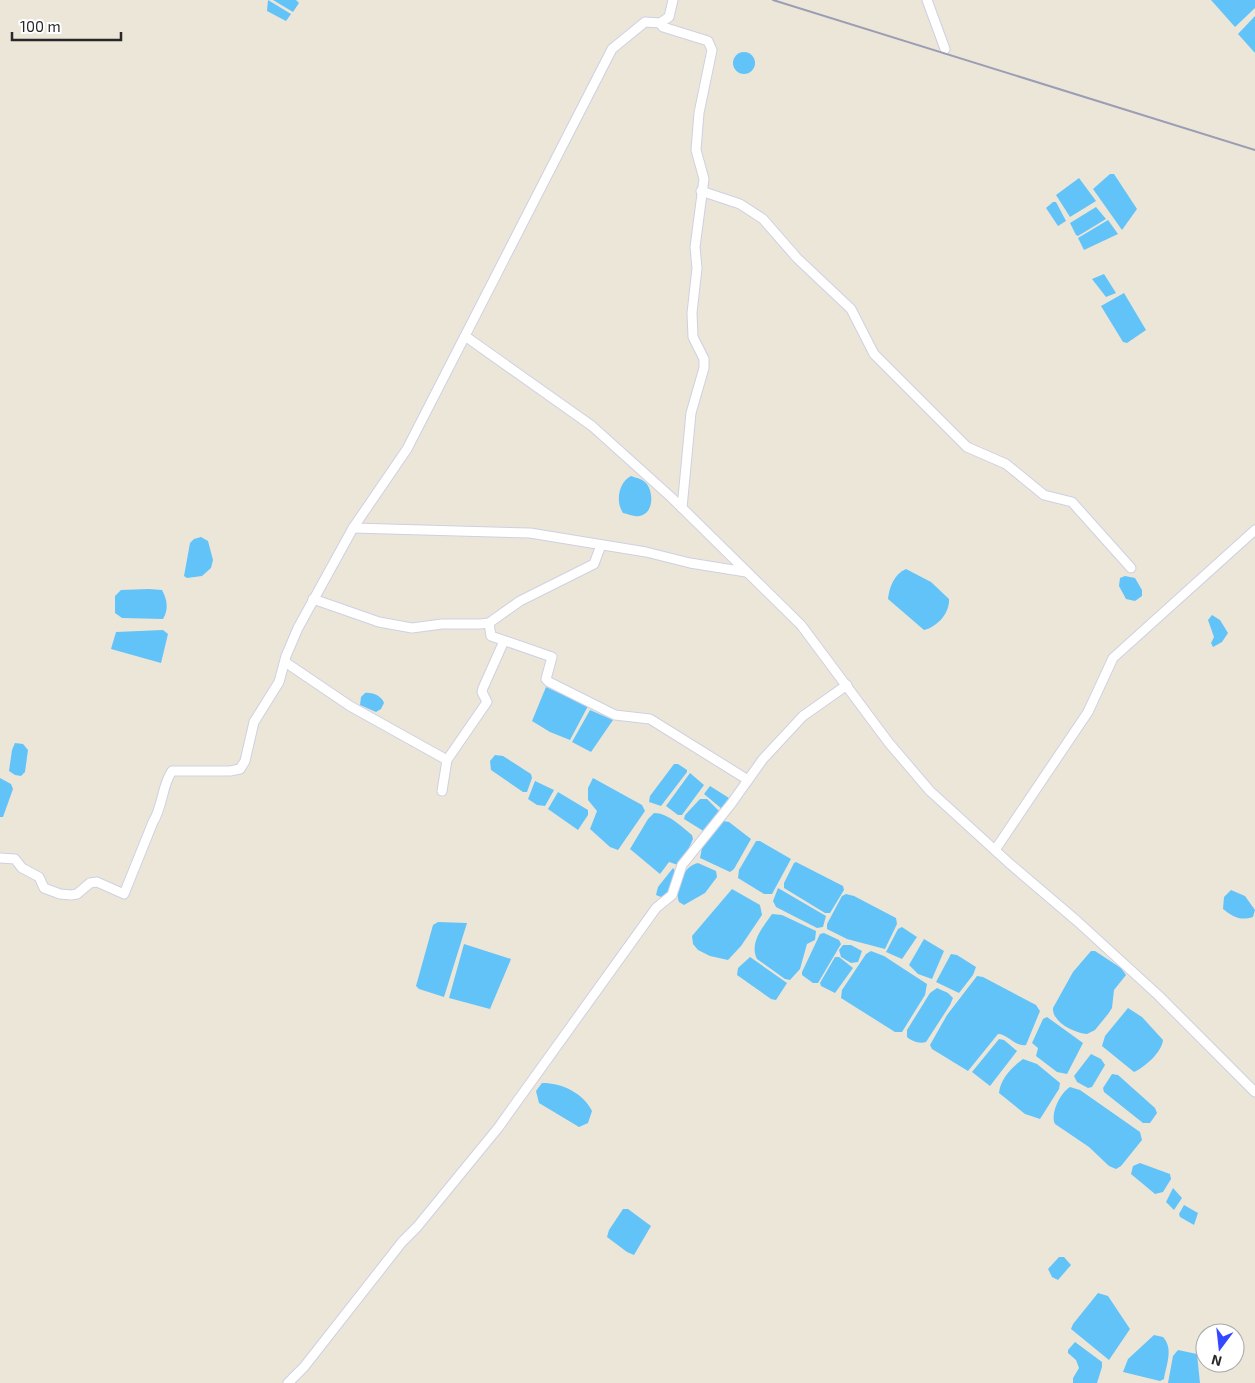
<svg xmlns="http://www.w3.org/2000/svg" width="1255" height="1383" font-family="'Exo 2',sans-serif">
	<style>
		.water { fill: #62c3f8 }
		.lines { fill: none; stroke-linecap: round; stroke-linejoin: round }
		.street-casing { stroke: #ced0e3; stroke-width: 11 }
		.street { stroke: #fff; stroke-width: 9 }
		.rail { stroke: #9b9db5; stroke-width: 2 }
	</style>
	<rect width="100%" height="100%" fill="#ece6d9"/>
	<g class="water">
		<path d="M268 0 291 14 286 21 267 11Z"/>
		<path d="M273 0H296L299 3 293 12Z"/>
		<path d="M1211 0H1255V8L1235 27Z"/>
		<path d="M1255 16V53L1238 34Z"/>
		<circle cx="744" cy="63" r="11"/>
		<path d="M1110 174H1114L1137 209 1122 230 1093 189Z"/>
		<path d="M1079 178 1096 201 1070 217 1056 195Z"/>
		<path d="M1053 202H1056L1066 221 1058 226 1046 208Z"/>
		<path d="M1096 207 1106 219 1078 236 1076 235 1070 223Z"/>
		<path d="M1108 220 1118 234 1084 250 1078 238Z"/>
		<path d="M1104 274 1116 293 1106 297 1092 279Z"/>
		<path d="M1124 293 1146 330 1127 343 1123 342 1101 306Z"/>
		<path d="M631 476C637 478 642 479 646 483 654 492 654 514 639 516 634 517 628 514 623 513 615 501 619 482 631 476Z"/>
		<path d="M201 537 208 541 213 560 211 568 202 576 187 578 184 576 190 543 194 539Z"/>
		<path d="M906 569 931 582 949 599C950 613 937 627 924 630L888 599C889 588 894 574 906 569Z"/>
		<path d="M1125 576 1135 578 1142 590V596L1135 601 1126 599 1119 586 1120 578Z"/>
		<path d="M149 589 162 590C167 599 169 609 163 619L122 618 115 613V596L121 590Z"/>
		<path d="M1212 615 1220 620 1228 633 1222 642 1213 647 1211 643 1214 637 1208 620Z"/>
		<path d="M163 630 168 634 161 663 111 649 116 632Z"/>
		<path d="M546 687 588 706 570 740 550 732 532 721Z"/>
		<path d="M365 693C372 692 382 696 384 703L381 709 376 712 360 705 361 697Z"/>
		<path d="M590 710 613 720 591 752 572 742Z"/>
		<path d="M15 743 23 744 28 750 25 772 21 776 15 775 9 771 12 750Z"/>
		<path d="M495 755 503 756 531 774 532 778 527 792H523L491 770 490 761Z"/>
		<path d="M674 764H678L687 770V772L661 806 649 802 650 796Z"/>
		<path d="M690 773 704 785 682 815H678L666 806Z"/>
		<path d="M0 778 11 784 13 789 3 817H0Z"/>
		<path d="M593 778 642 805 645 811 618 850 610 847 590 829 597 811 588 800V788Z"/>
		<path d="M535 781 554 790 545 806 537 805 528 799Z"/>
		<path d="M710 786 729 798 722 809 704 794Z"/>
		<path d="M558 792 588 810V815L578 830 548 809Z"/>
		<path d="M700 799H707L720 812 705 832 684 819 685 815Z"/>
		<path d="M654 813C668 813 682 827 692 835L693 839 683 861 678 865 669 862 660 874 630 849 648 819Z"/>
		<path d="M723 821 729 822 751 839 734 869 730 872 700 858 702 848Z"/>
		<path d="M756 841H760L791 859 772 894H764L738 878 739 870Z"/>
		<path d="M796 862 843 886 844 890 830 913H825L784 888V883L794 863Z"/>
		<path d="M698 863 716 871 717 877 705 893 684 905 679 902C674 889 683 866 698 863Z"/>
		<path d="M673 868 676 872 671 890 661 897 656 895 658 887Z"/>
		<path d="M778 888 826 916 823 927 817 928 776 907 773 901Z"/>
		<path d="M732 889 760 905 762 915 741 946 728 960 710 956 698 950 693 944 692 936Z"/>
		<path d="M1231 890 1245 896 1255 910 1253 917C1240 921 1233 917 1223 909L1224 897Z"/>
		<path d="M846 894 854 896 896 918 897 924 885 949 847 939 827 929V924L842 896Z"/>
		<path d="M772 914 782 915 816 931 815 940 807 944 800 969 790 980 785 979 757 959C749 943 763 927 772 914Z"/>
		<path d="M438 922 467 923 444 997 419 989 416 986 433 925Z"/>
		<path d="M902 927 917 937 902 959 886 952 898 929Z"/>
		<path d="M824 933 839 940 841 944 818 983H813L802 975V972L820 934Z"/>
		<path d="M924 939 944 951 932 979 918 974 909 965Z"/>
		<path d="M464 944 511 959 490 1009 449 998Z"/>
		<path d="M843 945H851L862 951 858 962 851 963 841 957 839 950Z"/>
		<path d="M871 951 884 956 927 984 925 995 902 1032H895L841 998 842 990 866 954Z"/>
		<path d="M1091 951H1095L1121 968 1126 975 1114 990 1112 1008 1108 1014 1095 1030 1087 1034C1074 1033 1052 1022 1053 1008L1073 972Z"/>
		<path d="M951 954 957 955 976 967 973 975 959 993 936 982Z"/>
		<path d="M750 957 787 983 776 1000 771 999 737 975 738 968Z"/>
		<path d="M835 957H839L853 968 835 993 821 986 820 983Z"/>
		<path d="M977 976 983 977 1036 1005 1040 1011 1026 1045C1015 1047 1008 1034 998 1034L968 1071 932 1049 930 1045 947 1015Z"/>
		<path d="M937 988 948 993 953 998 950 1005 926 1042C919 1044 912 1041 907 1037V1030L930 993Z"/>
		<path d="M1128 1008 1142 1017 1163 1040C1162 1052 1145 1067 1134 1072L1102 1046 1105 1036Z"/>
		<path d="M1047 1017 1083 1043 1067 1074 1057 1072 1036 1056 1038 1048 1032 1043 1043 1019Z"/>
		<path d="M999 1039 1004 1040 1017 1051 990 1086 972 1072Z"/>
		<path d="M1091 1054 1101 1059 1105 1065 1092 1087 1088 1088 1077 1082 1074 1076Z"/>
		<path d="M1023 1059 1037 1064 1060 1083 1059 1089 1040 1119 1025 1114 999 1093C1000 1079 1012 1067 1023 1059Z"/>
		<path d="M1112 1074 1118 1075 1155 1108 1157 1113 1150 1123H1143L1104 1092 1103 1088Z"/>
		<path d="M542 1083C562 1083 583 1093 592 1111L588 1123 579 1127 539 1103 536 1091Z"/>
		<path d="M1070 1087 1080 1090 1140 1132 1142 1140 1121 1166 1116 1169 1109 1166 1089 1147 1055 1124C1050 1114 1060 1093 1070 1087Z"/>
		<path d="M1140 1163 1170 1174 1171 1179 1163 1192 1155 1194 1131 1174 1133 1166Z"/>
		<path d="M1173 1188 1182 1198 1174 1210 1166 1202Z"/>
		<path d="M1184 1205 1198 1213 1194 1225 1180 1217 1179 1214Z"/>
		<path d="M623 1209H628L651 1226 634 1255 627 1252 607 1237 609 1230Z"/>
		<path d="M1059 1257H1064L1071 1265 1058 1280 1052 1277 1048 1269Z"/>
		<path d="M1098 1293 1108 1296 1130 1329 1109 1360 1071 1329 1073 1324Z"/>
		<path d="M1154 1335 1163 1337C1174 1349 1166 1365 1164 1379L1160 1381 1123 1372 1128 1359Z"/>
		<path d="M1075 1342 1102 1362V1367L1097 1383H1073V1378L1079 1368 1076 1360 1068 1353V1350Z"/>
		<path d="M1178 1350 1197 1354 1200 1383H1168L1173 1356Z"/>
	</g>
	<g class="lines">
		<defs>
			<g id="street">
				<path d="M927 0 945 49"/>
				<path d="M660 23 663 27 708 41 712 50 699 113 696 150 704 179 695 247 697 268 692 313 693 337 704 359V368L691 413 682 508"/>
				<path d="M701 191 740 204 763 219 797 258 851 309 874 354 967 447 1006 464 1044 495 1072 502 1131 568"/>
				<path d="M465 336 592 426 672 498 801 625 889 743 930 791 1009 863 1077 921 1158 995 1255 1092"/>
				<path d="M353 528 530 533 646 552 690 563 746 572"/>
				<path d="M313 599 379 622 412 628 442 624H480L489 623 520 601 594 564 601 545"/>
				<path d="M489 623 491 636 552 657 546 679 549 682 615 715 650 719 748 780"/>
				<path d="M285 662 350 706 447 760"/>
				<path d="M442 791 447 760 487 702 482 692 483 688 504 641"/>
				<path d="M995 850 1088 712 1113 658 1255 530"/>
				<path d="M0 858 15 859 22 868 39 877 44 888 60 894 71 895 77 894 90 883 97 882 124 894 153 822C163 806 162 785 172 771H230L240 769 245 761 254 722 279 682 286 656 298 628 353 528 407 449 612 49 645 22 660 23 669 17 673 0"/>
				<path d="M288 1383 304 1367 402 1242 417 1227 498 1128 656 908 672 895 682 865 731 804 763 759 803 716 847 685"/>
			</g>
		</defs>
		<use href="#street" class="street-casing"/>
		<use href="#street" class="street"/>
		<path class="rail" d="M773 0 1255 150"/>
	</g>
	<g transform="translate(1220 1348) rotate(195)"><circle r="24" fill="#ffffff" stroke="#a9a9a9"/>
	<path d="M0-4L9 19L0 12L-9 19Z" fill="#3348ff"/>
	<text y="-8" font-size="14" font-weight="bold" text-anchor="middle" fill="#282828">N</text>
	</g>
	<path d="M12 32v8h109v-8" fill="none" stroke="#282828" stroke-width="2.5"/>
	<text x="20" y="32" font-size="15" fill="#282828" stroke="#ffffff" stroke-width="4" paint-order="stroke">100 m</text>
</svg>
